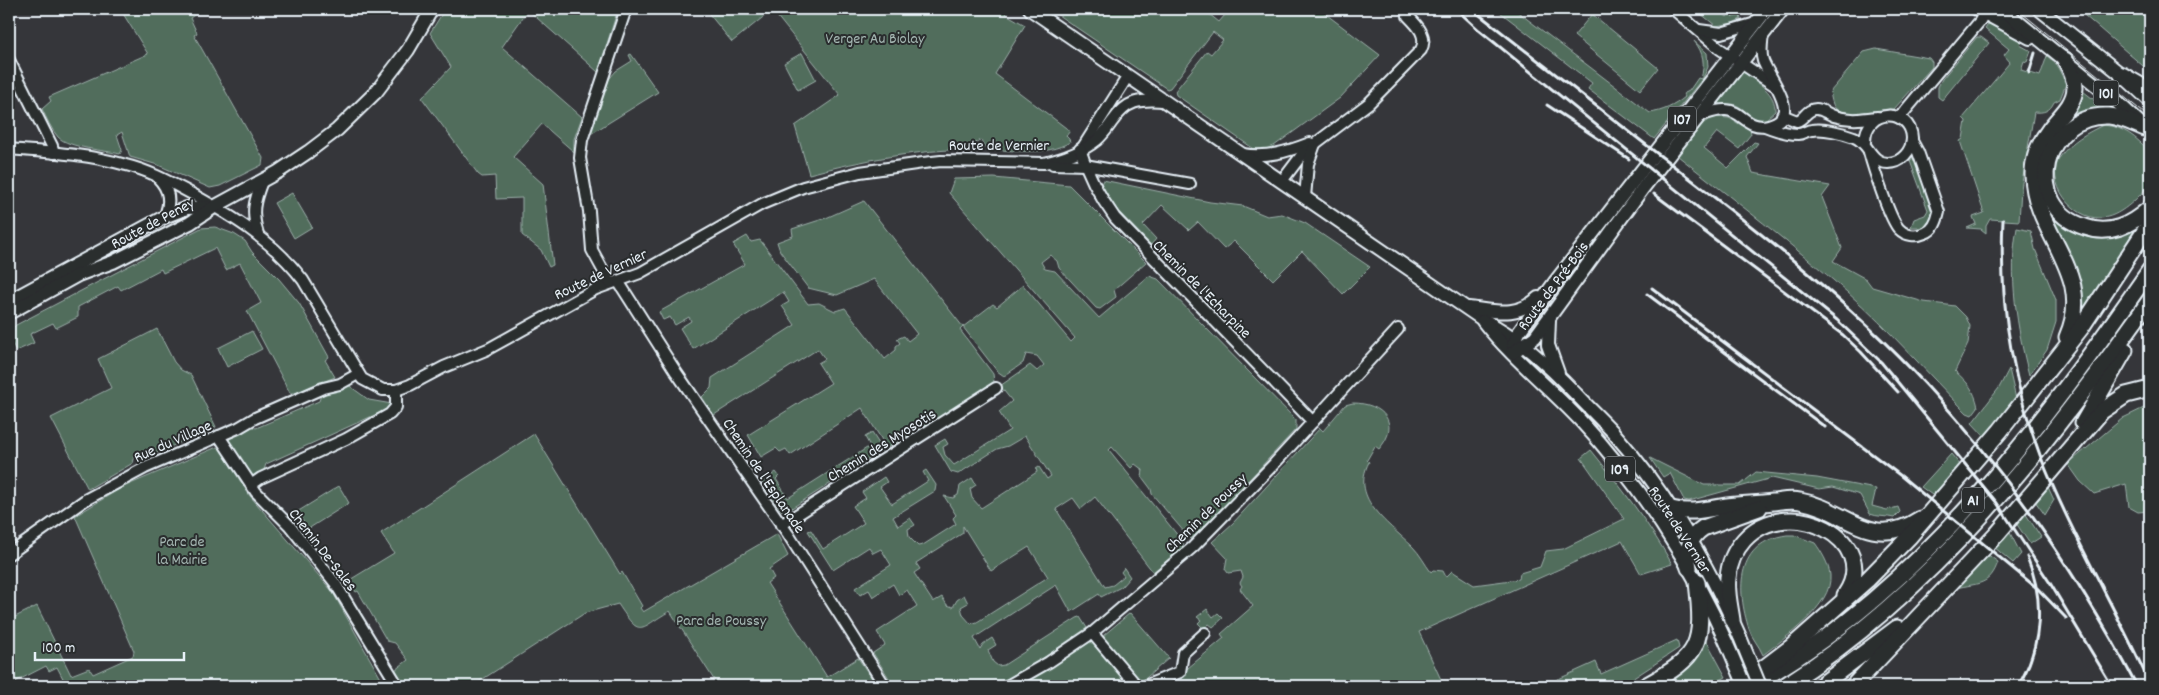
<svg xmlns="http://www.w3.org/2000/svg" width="2159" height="695" font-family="Dekko,sans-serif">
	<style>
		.green { fill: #516d5c; stroke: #9cafaa; fill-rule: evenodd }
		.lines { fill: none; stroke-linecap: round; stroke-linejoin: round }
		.minor-casing { stroke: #e8f1f8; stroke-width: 14 }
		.major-casing { stroke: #e8f1f8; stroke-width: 16 }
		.highway-casing { stroke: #e8f1f8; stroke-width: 19 }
		.minor { stroke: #2a2d2e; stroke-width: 10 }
		.major { stroke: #2a2d2e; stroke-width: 12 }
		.highway { stroke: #2a2d2e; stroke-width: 15 }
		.tram { stroke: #e8f1f8; stroke-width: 1 }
		.rail { stroke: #e8f1f8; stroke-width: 3 }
		.major-bridge-casing { stroke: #e8f1f8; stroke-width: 16; stroke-linecap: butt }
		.major-bridge { stroke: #2a2d2e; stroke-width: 12 }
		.labels { text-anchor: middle; stroke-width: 4; stroke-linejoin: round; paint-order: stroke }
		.shield { fill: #2a2d2e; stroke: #afb6bb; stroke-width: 1 }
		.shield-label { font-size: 15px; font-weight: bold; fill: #e8f1f8 }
		.park-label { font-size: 16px; fill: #a4b6b2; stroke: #2a2d2e }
		.street-label { font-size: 16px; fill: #e8f1f8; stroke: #2a2d2e }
	</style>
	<rect width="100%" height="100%" fill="#35363a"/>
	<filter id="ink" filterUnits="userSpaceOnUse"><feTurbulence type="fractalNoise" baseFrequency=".02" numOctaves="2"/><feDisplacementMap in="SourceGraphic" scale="10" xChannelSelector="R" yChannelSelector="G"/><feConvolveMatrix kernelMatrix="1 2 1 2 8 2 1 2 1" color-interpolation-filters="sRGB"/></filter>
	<g filter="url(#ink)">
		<g class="green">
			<path d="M128 9H203L190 18 197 33 194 35 263 158 262 165 220 186 210 188 158 165 130 157 122 132 117 135 122 150 120 154C104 150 69 148 58 137 51 129 47 119 42 109L51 101 49 97 148 54 122 12Z"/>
			<path d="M445 9H618L598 72 528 10 502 47 582 117 574 139V152L542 124 513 157 543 184 553 265 549 267 541 250 522 235V198L496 199 495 176 482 177 478 174 422 98 451 67 430 33Z"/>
			<path d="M705 9H1008L1009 10 1006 14 1025 25 995 74 1070 131 1066 136 1069 139 1070 142C1045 157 1013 150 986 149L981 140 974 144 972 149C916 150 863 160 809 174L795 126 840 95 772 10 732 42Z"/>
			<path d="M1055 9H1203L1219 22 1230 9H1319L1380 55 1340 98 1274 146 1264 150 1254 149 1176 95 1175 91 1207 51 1211 54 1223 40 1213 32 1170 88 1167 89 1055 13Z"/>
			<path d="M1496 9H1514L1650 113C1663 111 1674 106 1685 97L1683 94 1689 91 1698 78 1701 79C1705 64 1704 53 1694 41L1707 53 1708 67 1703 78 1654 139 1588 89 1592 83Z"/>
			<path d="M1695 9H1709L1716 15 1720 11 1727 17 1730 14 1733 17 1740 16 1741 19 1733 23 1716 26Z"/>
			<path d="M2077 9H2150V72Z"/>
			<path d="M1592 14 1658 68 1640 90 1574 36Z"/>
			<path d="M1990 22 2023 41 2020 45 2031 51 2027 62 2024 61 2021 70 2040 76 2047 56C2058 64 2060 72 2066 84L2060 99 2054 102C2050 111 2044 113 2034 112L2021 189 2019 221 1990 219 1986 226V233L1981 229 1967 228 1976 224 1973 217 1984 213 1960 141 1963 139 1966 121 1963 118 2010 62 2004 55 2009 49 1985 29Z"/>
			<path d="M1977 37H1981L1989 43 1942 100 1938 97V87L1942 79Z"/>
			<path d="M1876 49 1929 58 1932 62V67L1894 109C1881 108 1845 119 1835 108 1832 104 1831 97 1830 92L1864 52Z"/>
			<path d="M802 53 816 80 798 90 784 63Z"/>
			<path d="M631 54 658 92 589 135 609 79 616 71 632 61 629 55Z"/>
			<path d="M1741 72 1745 73C1758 83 1776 93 1775 111L1765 120C1751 120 1747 110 1736 105 1729 102 1722 106 1716 105Z"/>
			<path d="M2079 88 2110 112C2094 111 2079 116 2066 125 2005 168 2061 263 2136 224L2139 228 2081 315 2078 314C2080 301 2081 288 2077 276 2065 243 2039 212 2037 176 2036 136 2072 123 2079 88Z"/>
			<path d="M1715 117 1729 118 1750 130 1751 134 1739 149 1717 132 1704 148 1728 168 1754 142 1758 143 1747 157 1753 173 1830 186 1822 197 1842 248 1833 261 1866 279 1872 287 1924 302 1955 306 1966 317 1970 326 1968 344 1955 371C1968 383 1974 389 1978 407L1972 415 1967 413C1927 373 1890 330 1847 292 1793 245 1735 201 1678 156L1703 123Z"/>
			<path d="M2103 125C2126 127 2134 137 2150 151V184C2138 198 2119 218 2100 218 2073 219 2044 182 2060 157 2071 141 2087 133 2103 125Z"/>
			<path d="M1914 156 1934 208 1930 223 1919 230 1918 227H1911L1914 219 1925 215 1928 210 1910 161Z"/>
			<path d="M994 178 1069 185 1146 262 1114 290 1116 297 1100 309 1096 308 1059 268 1057 261 1050 255 1041 262 1045 269 1055 271 1099 318 1149 276 1158 279 1296 420V429L1221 510 1191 540 1152 494 1151 489 1142 477 1143 470 1135 464 1131 468 1112 447 1109 450 1183 542V547L1153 572 1095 497 1081 509 1073 498 1056 509 1105 587 1113 585 1124 576 1121 572 1124 568 1130 577 1121 587 1101 597 1099 594 1071 612 1056 585 974 638 980 649 983 644 992 638 996 645 988 650 993 662 998 666 1004 665 1077 618 1080 617 1087 628 1030 667 993 686H894L873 653 885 645 877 632 917 606 907 590 899 595 893 584 873 597 869 590 860 595 855 588 891 565 881 549 873 553 869 547 833 570 808 531 811 530 823 549 864 523 853 506 866 498 862 492 884 477 887 482 880 487 892 504 928 481 923 472 926 470 936 485 935 491 893 517 898 526 910 518 915 525 908 529 909 537 918 546 923 545 956 524 953 518 956 515 944 496 953 498 958 495 960 486 972 478 976 485 970 489 972 498 981 508 1037 472 1036 469 1039 467 1047 479 1051 476 1025 436 1008 446 997 449 958 474 951 472 935 445 945 439 948 444 943 447 945 455 954 465 1010 430 999 412 1012 401 1000 386 1030 365 1037 371 1044 365 1037 356 1026 354 1023 363 1004 376 997 371 963 327 960 330 993 374 994 382 910 437 908 435 887 448 862 408 790 455 786 449 780 452 776 448 761 457 748 435 831 383 818 363 825 359 818 349 714 415 702 397 711 388 712 378 795 325 782 306 789 302 783 292 693 349 680 328 691 321 689 317 675 325 670 317 663 320 659 312 745 264 733 244 747 236 751 242 760 240 808 304 819 303 835 311 845 308 885 359 896 350V346L900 343 897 339 904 336 908 341 917 334 874 279 837 295 808 288 780 251 777 242 793 236 792 229 826 218 864 201 963 327 993 304 997 307 1023 285 1071 342 1075 338 949 193 954 179ZM963 526 991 571 1029 547 1048 577 977 622 971 624 963 615 961 607 968 603 964 595 957 600 953 607 947 605 942 597 933 602 914 573 920 569 916 563 963 533Z"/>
			<path d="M1103 180 1210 202 1243 206 1267 216 1282 214 1305 223 1370 267 1343 294 1302 251 1273 280 1234 241 1224 249 1198 222 1189 230 1162 205 1143 225 1156 239 1151 245 1117 210 1101 184Z"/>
			<path d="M292 193 312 227 294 238 274 203Z"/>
			<path d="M215 227 234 234 245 241 252 252 279 279 299 303 329 357 325 360 335 377 295 393H290L247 311 261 303 240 263 226 270 215 248 163 273 161 269 121 290 118 286 78 307V317L56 328 53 323 30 334 34 343 16 351 9 337V332L16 325 201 228Z"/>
			<path d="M2017 228 2031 231 2035 249 2056 300V322L2047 350 2029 375C2017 328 2008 275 2017 228Z"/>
			<path d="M157 329 174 362 181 370 191 375 216 427 149 456 141 452 135 455 133 463 88 489 51 418 111 388 98 359Z"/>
			<path d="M252 331 262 349 227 367 218 348Z"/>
			<path d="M2009 369 2016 399 1985 437 1972 423 1999 388Z"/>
			<path d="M347 384 369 400 392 404 389 409 380 415 379 413 266 464 263 473 252 477 229 440V436L254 422 253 427 256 428 319 401 322 392Z"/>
			<path d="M1353 403C1382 403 1402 423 1379 449L1375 446 1367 460 1369 462C1349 500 1391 525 1413 547 1420 554 1425 564 1431 572L1433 570 1443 571 1446 577 1452 571 1474 585 1519 579 1520 573 1540 567 1546 551 1563 549 1624 519 1581 458 1591 450C1620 486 1649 523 1672 564L1641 574 1622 541 1419 632 1444 686H1152L1182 673 1224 638 1221 634 1253 606 1240 589 1242 586 1240 583 1243 577 1241 571 1228 573 1225 569 1227 558 1212 542 1233 523 1320 428 1323 431 1345 405Z"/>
			<path d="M2150 405V511L2138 512 2129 507 2126 484 2094 494 2080 481 2068 464 2123 418Z"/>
			<path d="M872 433 883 450 787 511 781 510 762 482 776 472 779 476 776 479 788 498 870 446 865 437Z"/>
			<path d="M534 434 620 574 622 572 642 606 640 608 643 612 777 534 788 556 769 569 774 578 767 583 827 677 858 658 877 686H811L808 682 802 686H718L670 611C638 629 641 639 618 604L585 613 472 686H406L395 670 408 660 395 643 387 641 358 591 356 592 348 581 394 553 381 533Z"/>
			<path d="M217 447 220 449 250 496 332 591 384 684 382 686H67L57 667 49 671 46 666 9 685V620L37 606 71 675 89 668 93 674 133 656 134 651 75 516 121 488Z"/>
			<path d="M1951 454 1961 466 1932 495 1921 487Z"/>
			<path d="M1650 458 1704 485H1740L1756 472 1817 478 1876 489 1872 506 1887 510 1898 507 1900 512 1894 518C1887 516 1877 517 1870 514L1860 495 1833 487 1819 489 1772 478 1689 501 1684 500 1670 473 1663 477Z"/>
			<path d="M339 486 349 503 308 529 297 512Z"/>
			<path d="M2048 487 2054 500 2045 515 2035 501Z"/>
			<path d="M2025 513 2041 537 2030 544 2016 523Z"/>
			<path d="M2009 531 2021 554 2013 563 1994 547Z"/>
			<path d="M1787 535H1794L1815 543C1821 551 1829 564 1830 575 1833 606 1784 638 1763 655 1759 645 1752 639 1749 629 1736 589 1736 542 1787 535Z"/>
			<path d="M1987 554 1998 562C1990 586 1978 583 1956 588Z"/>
			<path d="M1207 609 1213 617 1218 613 1223 618 1213 627 1209 624 1204 629 1198 623 1201 620 1197 617Z"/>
			<path d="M1130 613 1169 658 1139 684 1103 642 1104 635Z"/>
			<path d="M1705 638 1726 677 1709 686H1657Z"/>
			<path d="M1677 640 1679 648 1632 679 1614 686H1543L1596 662 1601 674Z"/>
			<path d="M1090 641 1095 642 1132 686H1020Z"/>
		</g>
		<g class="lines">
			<defs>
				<g id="minor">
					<path d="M1673 9 1720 49 1774 85"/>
					<path d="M1699 30 1721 33 1756 23"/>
					<path d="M9 60 52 146 54 153"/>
					<path d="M1782 115 1797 121C1804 119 1807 109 1816 109 1822 109 1828 114 1834 116 1850 121 1862 119 1877 117"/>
					<path d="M1699 116C1707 114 1717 109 1726 110 1743 111 1747 130 1768 125 1804 117 1769 78 1763 61 1760 52 1762 43 1763 34"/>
					<path d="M1899 118 1980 21 1984 13"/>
					<path d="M1765 126C1775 130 1787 134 1798 134 1803 134 1807 130 1812 130 1824 128 1843 133 1854 137 1869 142 1870 163 1888 163 1901 163 1912 151 1912 138 1911 108 1865 107 1865 142"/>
					<path d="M1083 147 1128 76"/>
					<path d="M9 149C48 152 88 154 126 165 151 171 173 184 196 196 237 219 274 242 303 280L362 379 383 390H396L410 385 444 367 488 349 596 289 640 273 762 204 803 187 860 172 923 163 941 161 1044 163C1062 159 1082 152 1097 140 1103 135 1107 129 1112 122 1127 100 1139 99 1165 101"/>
					<path d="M1080 149C1088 176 1099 196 1115 218L1313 422"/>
					<path d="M1869 152C1873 167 1890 220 1899 229 1906 236 1916 237 1925 233 1934 230 1937 221 1939 212L1918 152 1912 141"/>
					<path d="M1242 154C1267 158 1287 152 1310 143"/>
					<path d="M1053 164 1085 165 1190 184"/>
					<path d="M158 178C170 190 171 203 164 217"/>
					<path d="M1282 181 1304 152 1369 103 1421 50C1428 36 1418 26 1408 16"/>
					<path d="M1305 197 1308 164 1315 144"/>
					<path d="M258 234C251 212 254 202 262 181"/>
					<path d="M618 281 676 372 788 534 885 686"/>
					<path d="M610 283 592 250 589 211 580 158 582 140 626 9"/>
					<path d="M219 436 256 492 289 525 335 583 398 686"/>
					<path d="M251 485 261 478 346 439 390 414 396 407V390"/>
					<path d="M781 525 996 388"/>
					<path d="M9 554 85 500 145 468 238 428 255 418 323 388 340 384 358 374"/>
					<path d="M1092 633 1137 686"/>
					<path d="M1007 686 1049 662 1092 633 1193 547 1274 464 1398 329"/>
					<path d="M1145 686 1180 672 1183 653 1205 633"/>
				</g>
				<g id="major">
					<path d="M1030 9 1482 319C1519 338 1547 364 1576 394 1588 407 1601 419 1613 432 1666 492 1708 564 1740 637"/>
					<path d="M1977 9 2030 38"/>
					<path d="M2002 9 2118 103 2141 124"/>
					<path d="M2039 9 2122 75 2150 101"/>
					<path d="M9 301 164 217 187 208 214 207"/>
					<path d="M1468 308C1495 311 1517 318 1538 298"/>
					<path d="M9 313 78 275 113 262 190 223 214 207 278 172 308 152 337 130 376 92 408 50 432 9"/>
					<path d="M1549 320 1548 345 1558 373"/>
					<path d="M1483 321C1511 357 1548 386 1579 419 1639 483 1692 564 1727 644"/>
					<path d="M1513 345 1519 332 1555 282 1767 9"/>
					<path d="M1512 353 1535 337 1643 188 1783 9"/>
				</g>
				<g id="highway">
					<path d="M2065 60C2070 68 2075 79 2075 88 2074 106 2058 117 2049 130 2039 143 2033 159 2033 175 2034 235 2096 273 2067 337"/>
					<path d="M2122 75 2150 91"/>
					<path d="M2145 128C2134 124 2122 117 2109 116 2042 113 2020 207 2085 227 2110 236 2131 225 2150 208"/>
					<path d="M2083 423 2125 350"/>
					<path d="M1671 509C1690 514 1708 509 1727 506 1743 504 1758 504 1773 502 1782 501 1791 499 1800 501 1847 509 1869 552 1920 519"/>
					<path d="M1689 568C1686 552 1688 538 1703 528L1759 508"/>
					<path d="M1732 620C1730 606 1726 591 1728 578 1729 563 1735 550 1744 540 1789 491 1883 541 1845 595"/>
					<path d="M1771 674C1930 579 2046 420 2150 270"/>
					<path d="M1645 686C1701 656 1704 644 1697 582"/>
					<path d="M1740 686 1790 648 1867 580 1909 537 2000 431 2081 328 2150 223"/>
					<path d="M1784 686C1936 590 2047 445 2150 300"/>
					<path d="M1820 686 1897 628"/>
					<path d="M1853 686 1997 534 2102 411 2126 395 2150 389"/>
				</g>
			</defs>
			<use href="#minor" class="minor-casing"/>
			<use href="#major" class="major-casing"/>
			<use href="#highway" class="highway-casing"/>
			<use href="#minor" class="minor"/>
			<use href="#major" class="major"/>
			<use href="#highway" class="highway"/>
			<path class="tram" d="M2017 9 2150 118"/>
			<g class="rail">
				<path d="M1456 9 1479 30 1837 320 1881 362 1997 503 2050 583 2112 686"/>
				<path d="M1472 9C1533 56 1593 104 1654 151 1750 224 1846 298 1928 387 2011 477 2080 578 2137 686"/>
				<path d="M2029 73 2035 53"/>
				<path d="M1547 105 1629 159"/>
				<path d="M1654 194 1843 335 1861 352 1898 392"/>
				<path d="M2003 220C1999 299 2012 380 2040 455 2071 534 2115 607 2150 684"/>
				<path d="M1652 288 1901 476 2038 589 2066 618"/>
				<path d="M1647 294 1825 427"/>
				<path d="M2018 686C2042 647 2045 599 2027 557"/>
			</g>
			<defs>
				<g id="major-bridge">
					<path d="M1740 637 1760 686"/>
					<path d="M1727 644 1745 686"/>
				</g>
			</defs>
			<use href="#major-bridge" class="major-bridge-casing"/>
			<use href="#major-bridge" class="major-bridge"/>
		</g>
	</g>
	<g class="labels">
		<g class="shield">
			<rect x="2093.5" y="80.5" width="25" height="25" rx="4"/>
			<rect x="1668" y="106.5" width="28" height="25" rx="4"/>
			<rect x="1605" y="456.5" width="30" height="25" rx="4"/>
			<rect x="1962" y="487.5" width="22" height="25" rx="4"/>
		</g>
		<g class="shield-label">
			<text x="2106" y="98">101</text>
			<text x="1682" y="124">107</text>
			<text x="1620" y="474">109</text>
			<text x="1973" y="505">A1</text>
		</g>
		<g class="park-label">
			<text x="875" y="43">Verger Au Biolay</text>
			<text x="182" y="546">Parc de<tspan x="182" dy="18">la Mairie</tspan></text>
			<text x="721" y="625">Parc de Poussy</text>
		</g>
		<g class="street-label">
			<text x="999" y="150">Route de Vernier</text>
			<text transform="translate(152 222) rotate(-28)" y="6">Route de Peney</text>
			<text transform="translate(600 273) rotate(-25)" y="6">Route de Vernier</text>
			<text transform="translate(1552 285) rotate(-53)" y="6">Route de Pré-Bois</text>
			<text transform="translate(1203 288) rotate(45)" y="6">Chemin de l'Echarpine</text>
			<text transform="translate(172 440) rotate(-24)" y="6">Rue du Village</text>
			<text transform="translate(881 444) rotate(-32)" y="6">Chemin des Myosotis</text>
			<text transform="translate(765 475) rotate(56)" y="6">Chemin de l'Esplanade</text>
			<text transform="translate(1205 512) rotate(-44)" y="6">Chemin de Poussy</text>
			<text transform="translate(1681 529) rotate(57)" y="6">Route de Vernier</text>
			<text transform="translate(324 549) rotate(52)" y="6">Chemin De-Sales</text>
		</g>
	</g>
	<rect width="2159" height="695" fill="none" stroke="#2a2d2e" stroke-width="30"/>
	<rect x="15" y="15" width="2129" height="665" fill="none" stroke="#e8f1f8" stroke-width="2" filter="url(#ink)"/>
	<path d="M35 652v8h149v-8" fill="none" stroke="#e8f1f8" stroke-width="2.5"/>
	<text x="42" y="652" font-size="15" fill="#e8f1f8" stroke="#2a2d2e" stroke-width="4" paint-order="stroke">100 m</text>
</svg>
